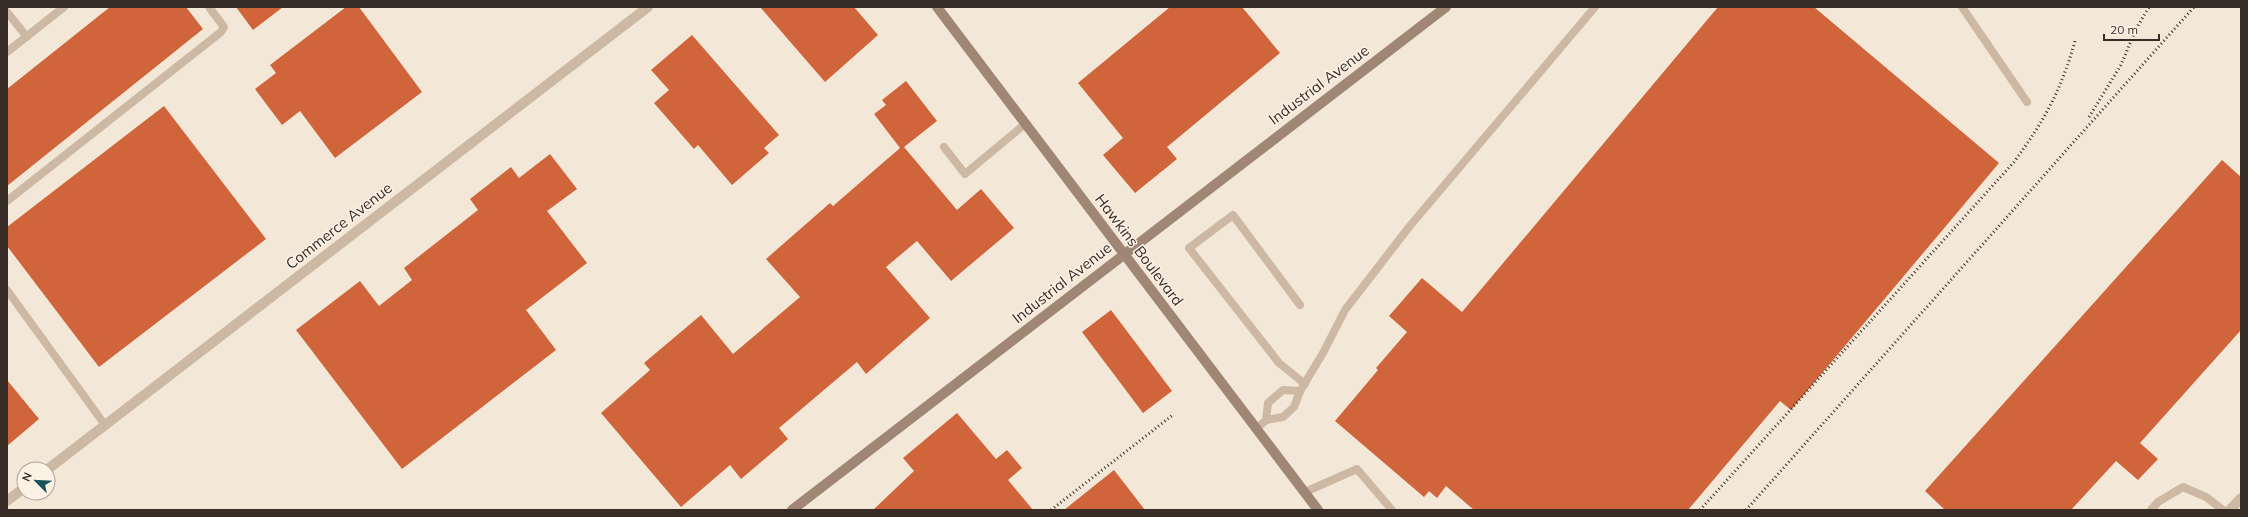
<svg xmlns="http://www.w3.org/2000/svg" width="2248" height="517" font-family="Mulish,sans-serif">
	<style>
		.building { fill: #d0643a }
		.lines { fill: none; stroke-linecap: round; stroke-linejoin: round }
		.lane { stroke: #ccb8a3; stroke-width: 8 }
		.street { stroke: #ccb8a3; stroke-width: 10 }
		.secondary { stroke: #a08675; stroke-width: 10 }
		.rail { stroke: #372c26; stroke-width: 3; stroke-dasharray: 1 3; stroke-linecap: butt }
		.labels { text-anchor: middle; stroke-width: 3; stroke-linejoin: round; paint-order: stroke }
		.street-label { font-size: 15px; fill: #372c26; stroke: #fbf1e5 }
	</style>
	<rect width="100%" height="100%" fill="#f3e8d8"/>
	<g class="building">
		<path d="M110 7H186L203 29 7 186V89Z"/>
		<path d="M236 7H283L253 30Z"/>
		<path d="M346 7H359L422 92 335 158 300 111 282 125 255 89 276 73 270 65Z"/>
		<path d="M760 7H854L878 35 825 82Z"/>
		<path d="M1170 7H1242L1280 53 1167 147 1177 159 1135 193 1103 155 1123 138 1078 83Z"/>
		<path d="M1718 7H1814L1999 163 1791 410 1780 401 1688 510H1474L1446 486 1437 498 1429 491 1424 497 1335 421 1378 370 1376 368 1407 332 1389 316 1422 278 1462 312Z"/>
		<path d="M692 35 779 135 764 148 769 153 732 185 698 145 694 149 654 103 669 90 651 70Z"/>
		<path d="M906 81 937 121 904 147 957 210 981 189 1014 228 951 281 917 241 886 267 930 318 866 374 857 362 779 428 788 439 741 479 730 465 681 507 601 413 650 370 644 363 701 315 733 354 800 297 766 259 830 203 833 206 900 148 874 114 886 105 882 100Z"/>
		<path d="M164 106 266 239 99 367 7 246V227Z"/>
		<path d="M550 154 577 189 547 211 587 263 526 310 556 350 402 469 296 330 360 281 379 306 412 280 404 268 478 210 470 199 511 167 519 178Z"/>
		<path d="M2222 160 2241 177V330L2140 443 2158 459 2138 480 2116 461 2071 510H1945L1925 491Z"/>
		<path d="M1111 310 1172 391 1143 413 1082 332Z"/>
		<path d="M7 380 39 419 7 446Z"/>
		<path d="M957 413 996 459 1007 450 1022 468 1008 480 1033 510H873L914 471 903 458Z"/>
		<path d="M1114 470 1145 510H1064Z"/>
	</g>
	<g class="lines">
		<g class="lane">
			<path d="M1962 7 2027 102"/>
			<path d="M7 12 27 37"/>
			<path d="M7 52 64 7"/>
			<path d="M944 147 965 174 1025 124"/>
			<path d="M7 201 221 32 224 27 209 7"/>
			<path d="M7 290 105 425"/>
			<path d="M1300 305 1233 215 1189 248 1279 363 1305 384"/>
			<path d="M1266 420 1268 403 1283 390 1300 391"/>
			<path d="M1256 429 1266 420 1283 417 1294 407 1300 391 1323 353 1345 310 1409 227 1595 7"/>
			<path d="M1305 492 1357 469 1392 510"/>
			<path d="M2151 510 2158 502 2183 487 2206 497 2223 510"/>
		</g>
		<g class="street">
			<path d="M48 469 648 7"/>
			<path d="M7 501 24 488"/>
			<path d="M2230 510 2241 498"/>
		</g>
		<g class="secondary">
			<path d="M937 7 1318 510"/>
			<path d="M792 510 1446 7"/>
		</g>
		<g class="rail">
			<path d="M2089 117 2121 65 2136 29 2149 7"/>
			<path d="M1051 510 1174 414"/>
			<path d="M1700 510 2014 162C2044 121 2061 91 2075 41"/>
			<path d="M1746 510 2194 7"/>
		</g>
	</g>
	<g class="labels">
		<g class="street-label">
			<text transform="translate(1319 85) rotate(-37)" y="5">Industrial Avenue</text>
			<text transform="translate(339 226) rotate(-38)" y="5">Commerce Avenue</text>
			<text transform="translate(1139 250) rotate(53)" y="5">Hawkins Boulevard</text>
			<text transform="translate(1062 283) rotate(-38)" y="5">Industrial Avenue</text>
		</g>
	</g>
	<rect width="2248" height="517" fill="none" stroke="#372c26" stroke-width="16"/>
	<g transform="translate(36 481) rotate(294)"><circle r="19" fill="#fbf1e5" stroke="#ada299"/>
	<path d="M0-3L7 15L0 10L-7 15Z" fill="#18545b"/>
	<text y="-6" font-size="11" font-weight="bold" text-anchor="middle" fill="#372c26">N</text>
	</g>
	<path d="M2104 34v6h55v-6" fill="none" stroke="#372c26" stroke-width="2"/>
	<text x="2110" y="34" font-size="12" fill="#372c26" stroke="#fbf1e5" stroke-width="3" paint-order="stroke">20 m</text>
</svg>
